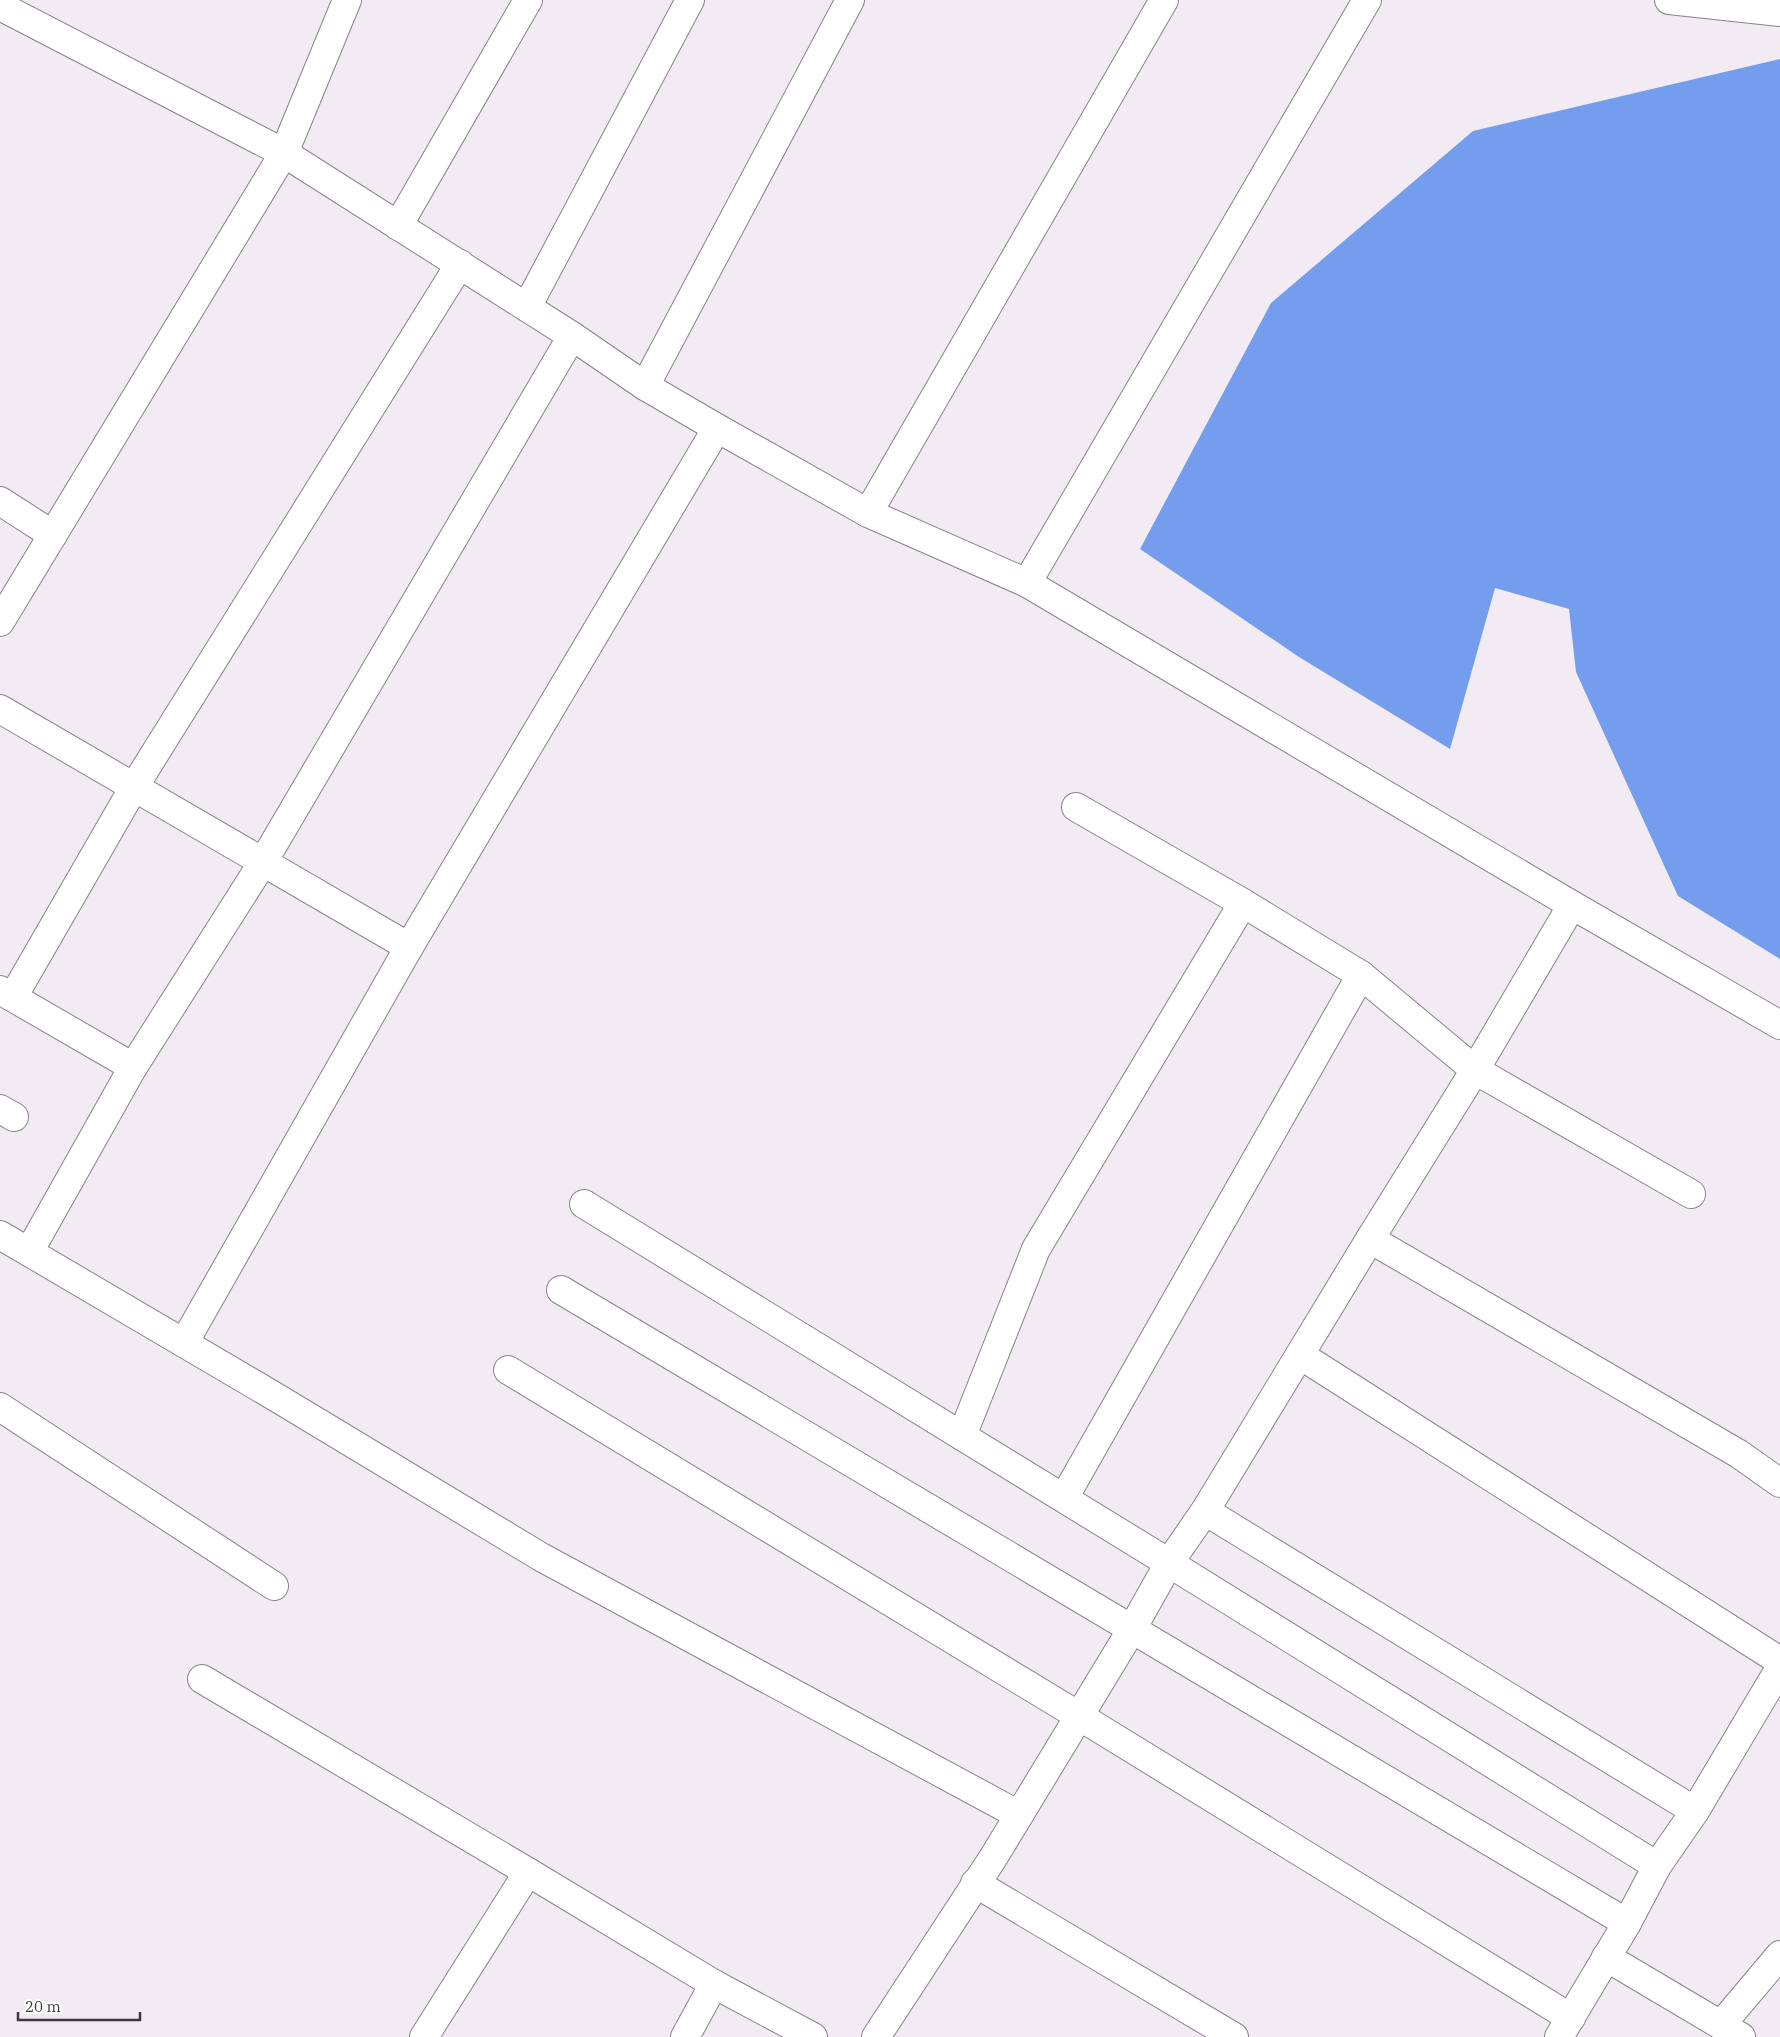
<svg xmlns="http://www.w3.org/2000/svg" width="1780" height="2037" font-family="'IBM Plex Serif',serif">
<rect width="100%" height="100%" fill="#f2ebf3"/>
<!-- water -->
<polygon fill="#749ded" points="1780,59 1780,959 1678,896 1576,672 1569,609 1495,588 1450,749 1299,657 1140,549 1271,303 1473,131"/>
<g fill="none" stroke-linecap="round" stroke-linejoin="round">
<!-- minor casing -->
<g stroke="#89828a" stroke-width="30">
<g id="minor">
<polyline points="1669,0 1780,12"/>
<polyline points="0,6 284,153 572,336 645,386 717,428 868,513 1027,583 1572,905 1780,1025"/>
<polyline points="398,226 528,0"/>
<polyline points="527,307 690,0"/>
<polyline points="645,386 850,0"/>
<polyline points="0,501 53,535"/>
<polyline points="868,513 1164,0"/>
<polyline points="1027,583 1367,0"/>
<polyline points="0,622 284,153 347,0"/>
<polyline points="0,709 409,947"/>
<polyline points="1076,807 1243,903 1361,975 1475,1070 1691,1194"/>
<polyline points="0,990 133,1067"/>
<polyline points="13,997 134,787 460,264"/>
<polyline points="0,1109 14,1117"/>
<polyline points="584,1204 1169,1563 1657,1866"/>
<polyline points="0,1235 274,1396 541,1557 1019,1815"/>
<polyline points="1370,1239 1739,1454 1780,1483"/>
<polyline points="29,1252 133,1067 263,862 572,336"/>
<polyline points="561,1290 1627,1923"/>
<polyline points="184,1343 409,947 717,428"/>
<polyline points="1300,1355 1780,1661"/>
<polyline points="508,1370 1079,1716 1571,2018"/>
<polyline points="0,1407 274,1586"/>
<polyline points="962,1436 1036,1249 1243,903"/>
<polyline points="1064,1498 1361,975"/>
<polyline points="1205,1511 1695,1811"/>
<polyline points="202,1679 528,1872 714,1984 813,2037"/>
<polyline points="975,1883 1234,2037"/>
<polyline points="1606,1957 1741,2037"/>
<polyline points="1721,2025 1780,1955"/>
<polyline points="424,2037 528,1872"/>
<polyline points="685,2037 714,1984"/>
<polyline points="876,2037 993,1858 1132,1629 1169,1563 1205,1511 1370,1239 1475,1070 1572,905"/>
<polyline points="1559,2037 1627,1923 1657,1866 1695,1811 1780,1668"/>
</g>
</g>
<!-- minor -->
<use href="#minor" stroke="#fff" stroke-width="28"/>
</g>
<!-- scale -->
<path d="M18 2012v8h122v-8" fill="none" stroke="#3b383c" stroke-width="2.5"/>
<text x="25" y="2012" font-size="15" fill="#3b383c" stroke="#ffffff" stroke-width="4" paint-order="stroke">20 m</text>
</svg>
